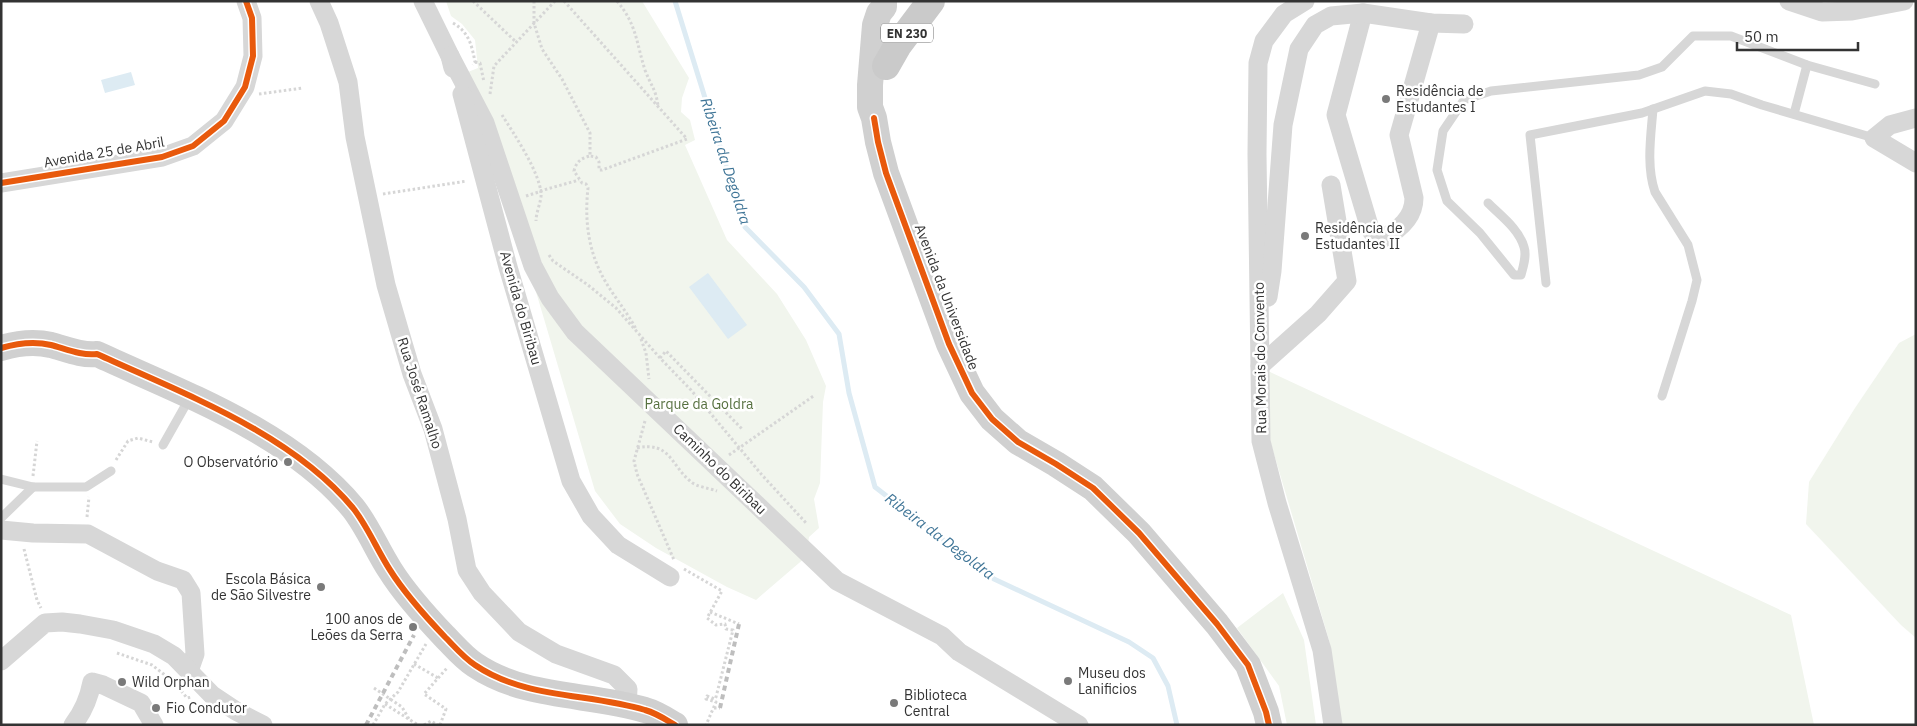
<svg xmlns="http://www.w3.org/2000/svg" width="1917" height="726" font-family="'IBM Plex Sans',sans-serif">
<rect width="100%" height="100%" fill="#fff"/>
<!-- green -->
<g fill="#f1f5ed">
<polygon points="446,1 642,1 689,78 682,98 681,112 690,120 695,140 685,145 727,240 777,294 806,340 826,386 823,402 820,483 814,499 819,528 809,537 806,557 756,600 727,587 656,548 620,524 595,491 531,275 542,263 468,72 478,68 475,40 462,24 451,16"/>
<polygon points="1916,334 1916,638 1901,625 1806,524 1809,482 1855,408 1899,343"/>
<polygon points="1268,371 1791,615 1814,725 1342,725 1329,640 1269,437"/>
<polygon points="1283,593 1304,640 1316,725 1287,725 1279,686 1237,628"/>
</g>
<!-- water -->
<g fill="#ddebf3">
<polygon points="131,72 135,85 105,93 101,80"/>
<polygon points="708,273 747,325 728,339 689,287"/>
</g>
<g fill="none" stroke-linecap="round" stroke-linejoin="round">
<!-- stream -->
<polyline stroke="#ddebf3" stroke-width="5" points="675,1 745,227 804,287 839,334 849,393 875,487 994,579 1129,642 1153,658 1168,686 1177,725"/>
<!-- path -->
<g stroke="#d6d6d6" stroke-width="3" stroke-dasharray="2.5 2.5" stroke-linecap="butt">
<polyline points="473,1 516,42"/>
<path d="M534,1V23L542,49L562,79L590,133V156C581,158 576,162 574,171L582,183L586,184L588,188C585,215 587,243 599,269C608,290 625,308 636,329"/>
<polyline points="564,1 687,139 602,170 599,170 599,162 596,157 590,156"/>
<path d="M617,1C637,25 636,42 645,70C650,84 656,89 658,106"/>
<path d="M453,23C469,32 472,46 475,62L473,65"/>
<polyline points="475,62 480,63 484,82"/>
<polyline points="259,94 303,88"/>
<polyline points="490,94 494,66 555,1"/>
<path d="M502,115C514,134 539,171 541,193C542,200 536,212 536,221"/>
<polyline points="540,191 579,180"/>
<polyline points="383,194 467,181"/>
<polyline points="526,196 542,191"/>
<polyline points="549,255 553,261 588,285 616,308 660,358 691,390 762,475 807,524"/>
<polyline points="641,339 646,353 649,379"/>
<polyline points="660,358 666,351 743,430"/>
<polyline points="645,421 634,461 637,474 674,560"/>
<path d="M637,448C670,441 671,465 690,481C696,487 709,488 717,491"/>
<polyline points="729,455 815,395"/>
<polyline points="116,460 128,441 138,438 153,442"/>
<polyline points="33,476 37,441"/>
<polyline points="87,517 89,497"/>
<polyline points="24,549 37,600 41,608"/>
<polyline points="684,569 722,591 707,618 716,625 725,624 726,629 733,630 716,697 715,699 707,696 706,699 716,702 706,725"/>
<polyline points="710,612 739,624"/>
<polyline points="117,653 152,665 170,679"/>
<polyline points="414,664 438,678"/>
<polyline points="178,687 187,698 192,697"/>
<polyline points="374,688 402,707 409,719"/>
<polyline points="385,704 418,725"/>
<polyline points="714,708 720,708"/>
<polyline points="373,725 385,704 398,692 426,644"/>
<polyline points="424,725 431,721 438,725"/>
<polyline points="440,725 446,709 424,694 447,668"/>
</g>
<!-- lane -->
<g stroke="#d7d7d7" stroke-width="9">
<path d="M1653,109C1651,135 1646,166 1655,192L1688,245L1697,280L1692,301L1662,396"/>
<polyline points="1794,114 1807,65"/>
<path d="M1488,203C1501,216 1519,229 1524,247C1527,256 1523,267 1521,275H1514L1480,233L1447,201L1437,170L1443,131L1464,100L1491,91L1639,75L1662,67L1693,36H1731L1807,65L1875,84"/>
<polyline points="1546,283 1530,135 1642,113 1705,91 1731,94 1762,105 1874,138"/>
<polyline points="163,445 189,399"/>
<polyline points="1,479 33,487 86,487 111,471"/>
<polyline points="1,518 33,487"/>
</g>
<!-- street -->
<g stroke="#d7d7d7" stroke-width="19">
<polyline points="319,1 329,23 348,82 355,137 386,285 412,374 433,429 457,519 467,570 482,593 519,632 556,654 614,675 628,689 627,706"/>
<polyline points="423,1 450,56 453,68"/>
<polyline points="1305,1 1284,14 1264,41 1258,63 1257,154 1261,441 1277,503 1322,650 1333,725"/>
<polyline points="1789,1 1822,12 1852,11 1904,1"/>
<path d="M1363,13L1336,115L1370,229L1375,236L1382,239C1399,230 1414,218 1414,198L1399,135L1431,23"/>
<polyline points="450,56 485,123 533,266 550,298 575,332 837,581 942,636 959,652 1079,725"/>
<polyline points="462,94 508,267 571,481 591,516 618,545 670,577"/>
<polyline points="1916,118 1890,125 1874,138 1916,163"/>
<polyline points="1,183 162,157 193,146 224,121 245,87 253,56 252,18 246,1"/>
<polyline points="1268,297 1272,271 1283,125 1299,49 1315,25 1331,16 1363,13 1431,23 1464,24"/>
<polyline points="1260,366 1318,314 1347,281 1331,185"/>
<polyline points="1,530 33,533 88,534 157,571 183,580 191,593 195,654 189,671"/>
<polyline points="1,661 45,623 62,622 80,624 113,630 154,644 174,656 212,695 236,711 263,725"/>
<path d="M73,725C83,712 89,698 92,682L103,685L141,703L154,725"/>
</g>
<!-- secondary -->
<g stroke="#d0d0d0" stroke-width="26">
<polyline points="884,1 884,7 879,13 875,25 870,85 870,107 874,118 878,142 886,173 949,344 972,393 992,419 1018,442 1056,464 1093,488 1139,533 1217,624 1248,665 1266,712 1269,725"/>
<path d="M1,348C18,343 34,341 51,345C66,349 82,356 97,354C184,394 291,433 353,508C368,527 377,550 390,570C405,594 425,616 445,637C454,646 464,658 475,665C525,699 589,693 645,710C656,713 665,719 675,725"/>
</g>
<!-- primary -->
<polyline stroke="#cacaca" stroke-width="28" points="886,66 898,45 931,1"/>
<!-- rail -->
<g stroke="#bebebe" stroke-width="4" stroke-dasharray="5 4" stroke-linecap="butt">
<polyline points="720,708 739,624"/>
<polyline points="366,725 414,635"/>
</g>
<!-- cycleway casing -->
<g stroke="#fff" stroke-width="9">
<g id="cycleway">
<polyline points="874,118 878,142 886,173 949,344 972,393 992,419 1018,442 1056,464 1093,488 1139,533 1217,624 1248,665 1266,712 1269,725"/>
<polyline points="1,183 162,157 193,146 224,121 245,87 253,56 252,18 246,1"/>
<path d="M1,348C18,343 34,341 51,345C66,349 82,356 97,354C184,394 291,433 353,508C368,527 377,550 390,570C405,594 425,616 445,637C454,646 464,658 475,665C525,699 589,693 645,710C656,713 665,719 675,725"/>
</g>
</g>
<!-- cycleway -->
<use href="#cycleway" stroke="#e8590c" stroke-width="6"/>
</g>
<!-- markers -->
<g fill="#7a7a7a" stroke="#fff" stroke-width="2">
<circle cx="1386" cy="99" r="5"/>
<circle cx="1305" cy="236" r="5"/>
<circle cx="288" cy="462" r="5"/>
<circle cx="321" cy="587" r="5"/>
<circle cx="413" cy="627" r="5"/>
<circle cx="1068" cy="681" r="5"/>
<circle cx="122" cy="682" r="5"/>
<circle cx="894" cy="703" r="5"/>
<circle cx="156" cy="708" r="5"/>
</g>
<g text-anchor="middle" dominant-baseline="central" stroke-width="5" stroke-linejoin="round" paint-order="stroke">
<!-- shield labels -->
<rect fill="#fff" stroke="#707070" stroke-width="1" x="881" y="23.5" width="52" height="19" rx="4"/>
<g font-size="12" font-weight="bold" fill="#333">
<text x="907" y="33">EN 230</text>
</g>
<!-- poi labels -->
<g font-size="14" fill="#333" stroke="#fff" text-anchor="start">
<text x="1396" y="91">Residência de<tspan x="1396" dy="16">Estudantes I</tspan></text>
<text x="1315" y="228">Residência de<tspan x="1315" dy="16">Estudantes II</tspan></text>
<text x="278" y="462" text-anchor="end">O Observatório</text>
<text x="311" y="579" text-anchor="end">Escola Básica<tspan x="311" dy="16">de São Silvestre</tspan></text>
<text x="403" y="619" text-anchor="end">100 anos de<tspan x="403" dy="16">Leões da Serra</tspan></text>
<text x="1078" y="673">Museu dos<tspan x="1078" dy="16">Lanificios</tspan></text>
<text x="132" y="682">Wild Orphan</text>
<text x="904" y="695">Biblioteca<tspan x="904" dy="16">Central</tspan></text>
<text x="166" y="708">Fio Condutor</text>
</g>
<!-- street labels -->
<g font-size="14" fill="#333" stroke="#fff">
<text transform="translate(104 152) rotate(-10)">Avenida 25 de Abril</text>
<text transform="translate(947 297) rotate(69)">Avenida da Universidade</text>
<text transform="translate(521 308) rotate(74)">Avenida do Biribau</text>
<text transform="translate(1260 358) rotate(-91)">Rua Morais do Convento</text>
<text transform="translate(420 393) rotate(72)">Rua José Ramalho</text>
<text transform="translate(720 469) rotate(44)">Caminho do Biribau</text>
</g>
<!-- park labels -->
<g font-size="14" fill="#56703f" stroke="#fff">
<text x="699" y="404">Parque da Goldra</text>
</g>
<!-- water labels -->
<g font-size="15" font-style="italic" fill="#3f7597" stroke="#fff">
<text transform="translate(726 161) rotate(72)">Ribeira da Degoldra</text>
<text transform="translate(940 536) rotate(37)">Ribeira da Degoldra</text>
</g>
</g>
<!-- border -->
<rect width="1917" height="726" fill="none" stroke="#333333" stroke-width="5"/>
<!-- scale -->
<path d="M1737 42v8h121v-8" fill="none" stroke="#333333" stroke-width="2.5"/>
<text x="1744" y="42" font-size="15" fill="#333333" stroke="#ffffff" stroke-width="4" paint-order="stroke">50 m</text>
</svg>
